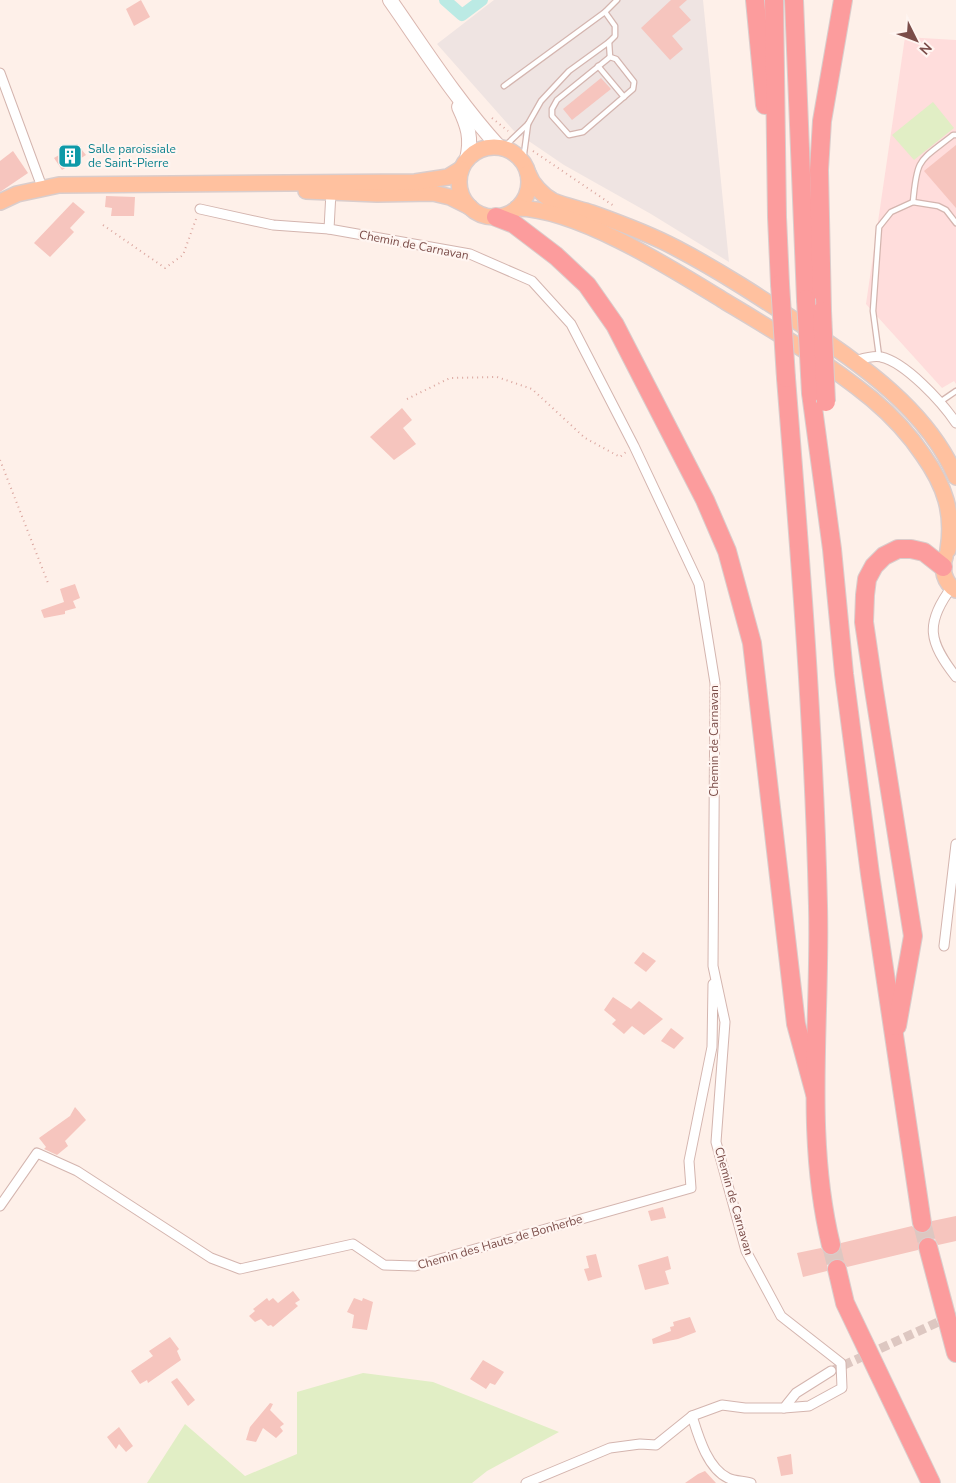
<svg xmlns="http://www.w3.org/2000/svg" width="956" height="1483" font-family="'Nunito Sans',sans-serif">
<rect width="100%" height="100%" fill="#fef0e9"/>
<!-- commercial -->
<polygon fill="#ffdddc" points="905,37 956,40 956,384 954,381 942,388 866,304"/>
<!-- industrial -->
<polygon fill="#efe4e2" points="494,0 703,0 729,262 651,214 564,165 514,131 437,44"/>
<!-- green -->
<g fill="#e1eec5">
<polygon points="933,102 954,128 914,160 892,135"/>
<polygon points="363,1373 433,1382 559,1432 487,1471 472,1483 147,1483 185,1424 245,1476 297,1454 297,1392"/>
</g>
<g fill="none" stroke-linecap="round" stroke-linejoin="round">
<!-- canal -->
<polyline stroke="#bbeae4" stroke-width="12" points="445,0 462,15 482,0"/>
</g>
<!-- building -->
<g fill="#f6c5be">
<polygon points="141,0 150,17 134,26 126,9"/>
<polygon points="671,0 687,0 679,7 691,20 672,36 683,49 670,60 641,28"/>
<polygon points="601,78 611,89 572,120 563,109"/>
<polygon points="77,144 86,155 62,170 54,158"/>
<polygon points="956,145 956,208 924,171"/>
<polygon points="13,151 28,173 0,192 0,161"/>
<polygon points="106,196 135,197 134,216 111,216 112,208 105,207"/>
<polygon points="73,202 85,212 70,228 74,232 50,257 34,243"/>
<polygon points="402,408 412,420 403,428 416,444 394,460 370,437"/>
<polygon points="75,584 80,598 73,601 76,608 65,611 65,614 44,618 41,610 64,602 60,589"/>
<polygon points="643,952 656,961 646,972 634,963"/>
<polygon points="613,997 631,1009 639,1001 663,1019 644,1035 632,1026 624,1034 612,1024 616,1020 604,1010"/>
<polygon points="671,1028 684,1038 674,1049 661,1041"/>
<polygon points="75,1107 86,1120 65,1141 68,1146 57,1155 44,1149 46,1147 39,1138 70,1116"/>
<polygon points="663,1207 666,1218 651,1221 648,1211"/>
<polygon points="956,1216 956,1241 938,1245 935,1239 926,1237 920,1240 918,1250 847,1267 841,1259 834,1259 827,1265 827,1271 803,1277 797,1253 821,1248 827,1255 834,1255 841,1249 841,1243 912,1226 918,1233 924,1233 932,1227 932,1221"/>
<polygon points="596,1254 602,1277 588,1281 584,1269 589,1268 586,1256"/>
<polygon points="668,1256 671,1269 665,1271 669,1284 645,1290 638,1265"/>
<polygon points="293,1291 300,1300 295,1303 298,1306 273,1327 271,1325 268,1326 261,1319 255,1322 249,1316 255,1311 253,1309 267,1298 269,1301 273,1298 278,1303"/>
<polygon points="354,1298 362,1301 363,1298 373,1302 367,1330 352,1328 354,1315 347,1312"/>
<polygon points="690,1317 696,1332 678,1339 653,1344 652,1339 671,1331 670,1327 674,1326 673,1322"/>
<polygon points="170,1337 179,1349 177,1351 181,1360 148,1383 147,1380 140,1384 131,1371 153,1356 149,1351"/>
<polygon points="483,1360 504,1372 495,1385 490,1383 486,1389 470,1379"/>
<polygon points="177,1378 195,1400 188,1406 171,1382"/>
<polygon points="270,1403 273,1404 270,1410 284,1424 280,1427 283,1431 276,1438 263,1428 256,1442 246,1440 250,1427"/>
<polygon points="119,1427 133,1446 126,1452 119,1444 116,1449 107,1437"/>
<polygon points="791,1454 793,1474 781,1476 777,1457"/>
<polygon points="705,1471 716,1483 685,1483 698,1474"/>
</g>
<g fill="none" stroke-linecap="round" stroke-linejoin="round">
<!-- minor-tunnel -->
<polyline stroke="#ddc7c1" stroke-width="9" stroke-dasharray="9 4.5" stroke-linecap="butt" points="831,1371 956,1314"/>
<!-- motorway-tunnel -->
<g stroke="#ddc7c1" stroke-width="18" stroke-dasharray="18 9" stroke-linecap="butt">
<polyline points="922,1223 928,1247"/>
<polyline points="831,1245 837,1269"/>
</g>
<!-- service casing -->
<g stroke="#d4b5af" stroke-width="7">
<g id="service">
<polyline points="605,12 615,26 615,36 609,42 610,57"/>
<polygon points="610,57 616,59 634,82 633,89 583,132 569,135 552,116 552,109 557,100"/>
<polyline points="598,66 624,97"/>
<polyline points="504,86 605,12 617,0"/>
<polyline points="503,148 528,124 541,101 569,71 609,42"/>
<polyline points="523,161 528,124"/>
<path d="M913,202C917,157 919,162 953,135H956"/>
<polyline points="879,356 873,311 879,227 891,212 913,202 938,206 946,210 956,223"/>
<polyline points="940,402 956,391"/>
</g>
</g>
<!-- minor casing -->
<g stroke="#d4b5af" stroke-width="11">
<g id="minor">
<polyline points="0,73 42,187"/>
<polyline points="331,192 329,229 470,254 532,281 571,324 634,446 699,584 715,683 713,966 725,1022 716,1142 746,1251 781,1316 841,1363 842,1388 809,1406 784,1408"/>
<polyline points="200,209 273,225 329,229"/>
<path d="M855,361C862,359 873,355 881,357C905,362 942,402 956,423"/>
<path d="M952,587C924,624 929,642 956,677"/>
<polyline points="944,946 956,844"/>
<polyline points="0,1206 37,1153 77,1171 211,1258 240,1269 353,1244 384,1265 415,1266 691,1188 689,1161 712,1047 713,984"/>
<path d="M692,1416C698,1435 707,1468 728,1478C734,1481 744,1481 751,1483"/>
<polyline points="526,1483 610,1448 640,1444 656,1445 692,1416 722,1405 745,1408 784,1408 796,1393 831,1371"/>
</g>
</g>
<!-- secondary casing -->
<g stroke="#dab6af" stroke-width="16">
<g id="secondary">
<path d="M390,0C425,50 458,102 499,147"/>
<path d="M459,107C468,126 472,138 467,159"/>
</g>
</g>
<!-- primary casing -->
<g stroke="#dacdcc" stroke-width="18">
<g id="primary">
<circle cx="494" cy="182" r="35"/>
<path d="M528,173C532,184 542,195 553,201C565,206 580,209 592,213C620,223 650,234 676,248C720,271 761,298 802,325C861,365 927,409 956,477"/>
<polyline points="306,191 377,194 433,193 450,197 470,207"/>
<polyline points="0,202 17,194 59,185 415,182 448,177 461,169"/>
<path d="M517,208C579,209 674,270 726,302C776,332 827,362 872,399C891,415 909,434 923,455C945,486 954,513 948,550"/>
<path d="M945,557C941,569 944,583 956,590"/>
</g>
</g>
<!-- motorway casing -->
<g stroke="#dacdcc" stroke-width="20">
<g id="motorway">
<polyline points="755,0 765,105"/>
<polyline points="774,0 777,217 780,284"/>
<polyline points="794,0 806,299"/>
<polyline points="496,217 514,224 556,256 587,285 615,325 705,500 727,551 752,643 796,1024 815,1094"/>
<polyline points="822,311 819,170 822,121 843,0"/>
<path d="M786,378C800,554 814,729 818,906C821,1018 804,1135 831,1245"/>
<polyline points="811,393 832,549 844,674 870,874 922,1223"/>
<polyline points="897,1026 913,936 874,690 864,622 865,595 867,579 874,566 884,556 898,549 911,549 924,552 943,567"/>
<polyline points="928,1247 956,1353"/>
<polyline points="837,1269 845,1303 931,1483"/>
</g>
</g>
<!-- path -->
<g stroke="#dba7a0" stroke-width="2" stroke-dasharray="1 4" stroke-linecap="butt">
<polyline points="492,118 508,131"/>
<polyline points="533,151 614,206"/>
<polyline points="103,225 165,268 183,255 196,219"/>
<polyline points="407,399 450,378 497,377 532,389 585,438 620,457 626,452"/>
<polyline points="0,460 48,583"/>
</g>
<!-- service -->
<use href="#service" stroke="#fff" stroke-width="4.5"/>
<!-- minor -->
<use href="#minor" stroke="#fff" stroke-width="9"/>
<!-- secondary -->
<use href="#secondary" stroke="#fff" stroke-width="14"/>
<!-- primary -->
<use href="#primary" stroke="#ffc19f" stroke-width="15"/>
<!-- motorway -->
<use href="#motorway" stroke="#fc9c9d" stroke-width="18"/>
<!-- motorway-bridge casing -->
<g stroke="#dacdcc" stroke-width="20" stroke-linecap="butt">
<g id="motorway-bridge">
<polyline points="780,284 786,378"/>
<polyline points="806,299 811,393"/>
<polyline points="822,311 826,402"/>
</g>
</g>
<!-- motorway-bridge -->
<use href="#motorway-bridge" stroke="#fc9c9d" stroke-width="18"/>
</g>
<!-- icons -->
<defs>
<g id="building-square" transform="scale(1.25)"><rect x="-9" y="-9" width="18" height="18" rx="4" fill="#0f9aa8" stroke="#fff5f1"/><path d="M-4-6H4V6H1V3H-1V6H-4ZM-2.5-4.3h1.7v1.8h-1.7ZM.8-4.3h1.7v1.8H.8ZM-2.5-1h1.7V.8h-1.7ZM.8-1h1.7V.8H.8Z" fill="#fff"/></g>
</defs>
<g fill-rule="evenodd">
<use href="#building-square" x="70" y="156"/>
</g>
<g text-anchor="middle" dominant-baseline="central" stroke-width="4.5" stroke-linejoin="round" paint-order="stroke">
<!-- culture labels -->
<g font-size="12" fill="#0d838f" stroke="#fff5f1" text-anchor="start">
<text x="88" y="149">Salle paroissiale<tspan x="88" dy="14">de Saint-Pierre</tspan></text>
</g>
<!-- street labels -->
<g font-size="12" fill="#7b4d49" stroke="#fff5f1">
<text transform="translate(414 245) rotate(11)">Chemin de Carnavan</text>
<text transform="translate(714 741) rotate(-90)">Chemin de Carnavan</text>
<text transform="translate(734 1201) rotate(74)">Chemin de Carnavan</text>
<text transform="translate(500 1242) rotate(-16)">Chemin des Hauts de Bonherbe</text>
</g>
</g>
<!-- north arrow -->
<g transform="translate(916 40) rotate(132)" stroke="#fff5f1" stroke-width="4" paint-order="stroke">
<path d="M0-4L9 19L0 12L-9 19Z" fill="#7b4d49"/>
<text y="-8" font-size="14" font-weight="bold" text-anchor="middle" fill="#7b4d49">N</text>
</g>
</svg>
